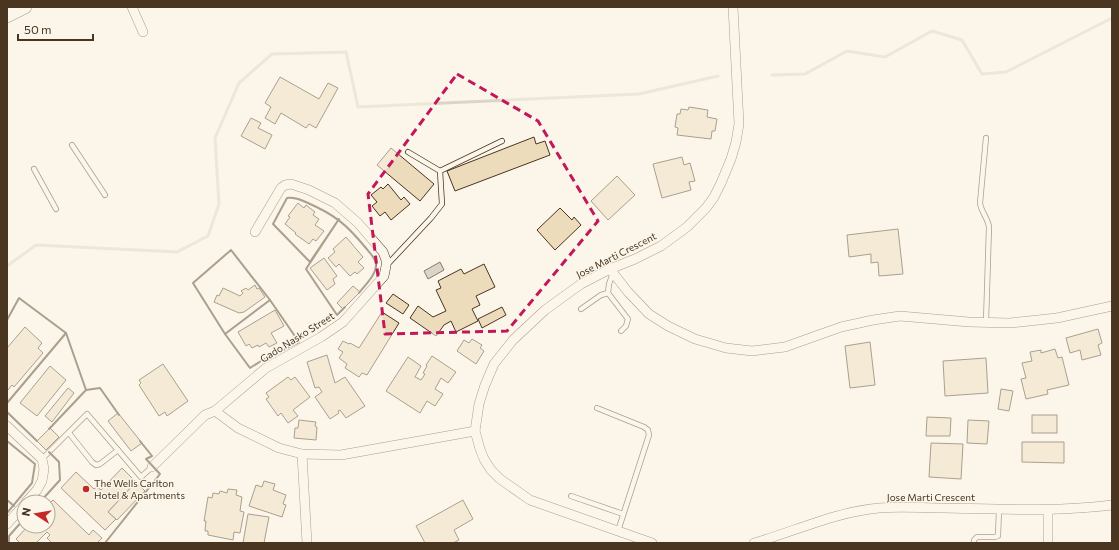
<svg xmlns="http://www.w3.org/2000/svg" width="1119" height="550" font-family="Commissioner,sans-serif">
<rect width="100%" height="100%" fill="#fbf6e9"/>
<!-- water -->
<polygon fill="#dcd4c6" stroke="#887966" points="440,262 444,270 428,279 424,271"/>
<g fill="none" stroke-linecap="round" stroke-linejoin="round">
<!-- stream -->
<g stroke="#dcd4c6" stroke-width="3">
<polyline points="772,75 805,74 847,51 885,57 932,31 962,40 982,74 1006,72 1112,18"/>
<polyline points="7,266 36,245 177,252 208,236 219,204 215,138 239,83 272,54 346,52 358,107 639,94 718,76"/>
</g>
</g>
<!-- building -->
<g fill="#ecdcbc" stroke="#4a3520">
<polygon points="280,77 319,99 328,83 338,88 316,128 309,124 306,128 281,113 275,124 265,118 271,107 265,103"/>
<polygon points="689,107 708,110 707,117 717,119 715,131 712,131 711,139 677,135 678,128 675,127 677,114 680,114 681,109 688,110"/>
<polygon points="251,118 261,123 258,128 272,135 265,149 241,136"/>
<polygon points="534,137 536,144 545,141 550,155 455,191 447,171"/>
<polygon points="391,148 434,184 420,201 377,165"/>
<polygon points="682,157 684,165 690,163 695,181 689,182 691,190 662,198 653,164"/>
<polygon points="617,176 635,195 608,220 591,201"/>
<polygon points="388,184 401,200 404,197 410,204 391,220 385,212 380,216 372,206 377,202 371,195 381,187 383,189"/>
<polygon points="298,203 304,208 306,205 315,212 313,215 319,219 315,225 324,231 316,241 313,239 309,244 295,234 296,233 285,224 290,217 288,216"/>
<polygon points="560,208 572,220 574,217 581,225 555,250 537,230"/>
<polygon points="898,229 903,274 879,276 878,262 871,263 871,254 849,257 847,235"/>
<polygon points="346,237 363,257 358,262 364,268 357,274 355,272 350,276 339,264 336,267 328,258 335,252 333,249"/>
<polygon points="324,258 337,276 333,279 335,284 327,290 310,268"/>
<polygon points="484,264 495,287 476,296 480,305 472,309 478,321 456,332 451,321 444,325 436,336 410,318 418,306 433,317 446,311 436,290 441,288 438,281 461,269 464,274"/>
<polygon points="255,285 257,289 259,288 265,297 244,312 239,313 214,302 217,295 219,296 223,288 240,296 243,293 241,291 246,288 248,290"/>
<polygon points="353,286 360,292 343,309 337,303"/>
<polygon points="393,294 409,305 403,314 386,303"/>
<polygon points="502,307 506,315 482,328 478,319"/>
<polygon points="275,310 284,326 271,333 277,343 269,347 266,343 259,347 258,345 252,348 249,344 246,346 238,332"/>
<polygon points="382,312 399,323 367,375 362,373 359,377 345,368 347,364 339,358 343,352 338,349 343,341 349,344 350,343 359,348"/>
<polygon points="25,327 42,343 38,348 43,353 14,387 12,385 7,391 7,348"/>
<polygon points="1098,329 1102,343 1098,345 1101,355 1082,360 1080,350 1070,353 1066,338"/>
<polygon points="472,339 482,345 480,348 484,351 476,364 457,351 464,340 469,343"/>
<polygon points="870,342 875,385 850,388 845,346"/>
<polygon points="1055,349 1058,358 1062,357 1069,385 1047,390 1048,394 1026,399 1021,379 1026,378 1022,363 1032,361 1030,352 1041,350 1041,353"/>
<polygon points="327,355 335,383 345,377 365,406 346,418 340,410 338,411 339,413 330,419 315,397 322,392 319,387 315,388 307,362"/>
<polygon points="432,356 456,372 448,383 441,378 435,389 443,394 435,406 427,401 420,413 386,391 408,357 421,366 415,377 421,380 425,374 423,373 427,366 426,365"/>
<polygon points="986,358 988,393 945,396 943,361"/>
<polygon points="163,364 188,401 167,416 165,412 159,416 139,385 141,383 139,380"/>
<polygon points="50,366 66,380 37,416 20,403"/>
<polygon points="288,377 291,380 295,377 310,397 293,410 298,416 288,423 281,413 278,416 266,399 269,397 266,393"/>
<polygon points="68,388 74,393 52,422 45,416"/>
<polygon points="1001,389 1013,391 1009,411 998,409"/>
<polygon points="118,413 142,443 131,451 108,421"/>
<rect x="1032" y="415" width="25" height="18"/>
<polygon points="927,417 951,418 950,436 926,436"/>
<polygon points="299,420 316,422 315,426 317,427 316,440 294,438 295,428 298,428"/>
<polygon points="968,420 989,421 987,444 967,443"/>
<polygon points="50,428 59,437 46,450 37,441"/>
<polygon points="1022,442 1064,442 1064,463 1022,462"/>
<polygon points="931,443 963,444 961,479 929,477"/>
<polygon points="122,468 136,482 108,512 116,519 105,530 61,488 76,472 94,489 97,487 101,490"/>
<polygon points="264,481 275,484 273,490 286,495 283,504 286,505 282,517 249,506 256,485 262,487"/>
<polygon points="136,482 145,491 117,520 108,512"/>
<polygon points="228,489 237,490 236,495 242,497 240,511 244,512 240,533 234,532 233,540 208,535 208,531 205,531 206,521 204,521 208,497 212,498 213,493 219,494 220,491 227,493"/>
<polygon points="53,500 89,535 93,530 102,538 97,543 50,543 51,542 47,538 50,535 47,532 36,543 20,543 16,539 28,526 48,526 48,505"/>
<polygon points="463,500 473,519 454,530 459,540 453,543 425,543 416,526"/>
<polygon points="248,514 269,517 264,543 243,543"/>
</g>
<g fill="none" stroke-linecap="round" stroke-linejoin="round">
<!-- service casing -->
<g stroke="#4a3520" stroke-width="6">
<g id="service">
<path d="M986,138L980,203C981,212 988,218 989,227L986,322"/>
<polyline points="72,145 105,195"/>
<polyline points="408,152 440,171"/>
<polyline points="34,169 56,209"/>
<polyline points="387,265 431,218 442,204 440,171 502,141"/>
<polyline points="613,273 609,284 608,293 628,319 626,326 621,331"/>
<polyline points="581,309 601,295 608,293"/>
<polyline points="597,408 644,427 648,430 649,435 618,531"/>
<polyline points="69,433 92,462 96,465 100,464 118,450"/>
<polyline points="42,459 87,414 141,477 152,467"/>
<polyline points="571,496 623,514"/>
<polyline points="974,543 974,540 977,537 995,537 998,536 999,509"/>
</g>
</g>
<!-- minor casing -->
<g stroke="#4a3520" stroke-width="10">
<g id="minor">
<polyline points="132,7 143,32"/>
<polyline points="610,269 628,292 649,314 668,326 695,339 726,348 752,351 785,347 841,327 873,320 900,316 969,322 1010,323 1057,318 1112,306"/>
<polyline points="215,411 238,428 279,448 302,454 341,455 475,431"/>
<polyline points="7,426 42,459 44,469 42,481 37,490 26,502"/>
<polyline points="302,454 307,543"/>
<polyline points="152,467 205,415 215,411 266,368 321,337 343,322 384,276 386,266 386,260 383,252 358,223 335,203 309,190 291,184 285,185 281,188 255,232"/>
<polyline points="1048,510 1048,543"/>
<polyline points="7,524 24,505"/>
<polyline points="652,543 530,500 500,479 491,470 484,459 480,449 475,431 479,404 485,385 494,364 513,340 545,310 581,284 610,269 635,259 661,246 687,227 706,208 714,197 721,183 731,159 736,142 739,124 733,7"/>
<path d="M754,543C796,531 835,512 879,508C900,506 922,508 943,508C999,509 1056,512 1112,505"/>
</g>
</g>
<!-- secondary casing -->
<g stroke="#4a3520" stroke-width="14">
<polyline id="secondary" points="7,16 25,7"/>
</g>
<!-- service -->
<use href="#service" stroke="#fbf6e9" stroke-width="4.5"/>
<!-- minor -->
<use href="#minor" stroke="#fbf6e9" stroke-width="9"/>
<!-- secondary -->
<use href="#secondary" stroke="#fbf6e9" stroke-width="13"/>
<!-- wall -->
<g stroke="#4a3520" stroke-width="2">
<polygon points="231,250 270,300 299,342 261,361 250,368 225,334 193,283"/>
<path d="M310,262L273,224L287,198C295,197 301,200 308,203C335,215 346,224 365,247C369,252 376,258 376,265C376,275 365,285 359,293"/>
<polyline points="310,262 339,219 306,269 337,315 345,307"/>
<polyline points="7,320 19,298 66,333"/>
<polyline points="225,334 270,300"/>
<polyline points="7,403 66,333 86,390"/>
<polyline points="7,412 37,441"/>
<polyline points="49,429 86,390 100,388 119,415"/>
<polyline points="7,441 35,464 32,483 7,513"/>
<polyline points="7,500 14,506"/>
<polyline points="40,502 60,480 59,462 49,452"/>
<polyline points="9,543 9,536 24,519"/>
<polyline points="105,543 160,474 146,459 152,456 140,441"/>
</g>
</g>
<!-- marked area -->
<path d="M0 0H1119V550H0ZM457,74L538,121L598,221L507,331L385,334L368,194Z" fill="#fbf6e9" fill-opacity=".55" fill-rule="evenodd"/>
<path fill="none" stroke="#c2185b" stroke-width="3" stroke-dasharray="8 5" stroke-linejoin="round" d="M457,74L538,121L598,221L507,331L385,334L368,194Z"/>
<!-- markers -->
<circle fill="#c62828" stroke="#fbf6e9" stroke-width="1.5" cx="86" cy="489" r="4"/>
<g text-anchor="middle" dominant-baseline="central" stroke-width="3" stroke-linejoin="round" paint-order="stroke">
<!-- street labels -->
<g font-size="10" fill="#4a3520" stroke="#fbf6e9">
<text transform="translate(616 255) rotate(-27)">Jose Marti Crescent</text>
<text transform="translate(297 337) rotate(-32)">Gado Nasko Street</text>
<text x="931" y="497">Jose Marti Crescent</text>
</g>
<!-- poi labels -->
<g font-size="10" fill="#4a3520" stroke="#fbf6e9" text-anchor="start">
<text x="94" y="483">The Wells Carlton<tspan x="94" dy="12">Hotel &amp; Apartments</tspan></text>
</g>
</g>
<!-- border -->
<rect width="1119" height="550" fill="none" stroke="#4a3520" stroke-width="16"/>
<!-- north arrow -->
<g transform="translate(36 514) rotate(282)"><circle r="19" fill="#fbf6e9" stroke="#b4a999"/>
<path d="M0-3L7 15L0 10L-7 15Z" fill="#c62828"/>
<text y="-6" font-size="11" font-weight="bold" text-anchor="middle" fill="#4a3520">N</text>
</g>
<!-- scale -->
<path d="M18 34v6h75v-6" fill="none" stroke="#4a3520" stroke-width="2"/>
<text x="24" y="34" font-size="12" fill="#4a3520" stroke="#fbf6e9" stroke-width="3" paint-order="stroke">50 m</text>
</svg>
